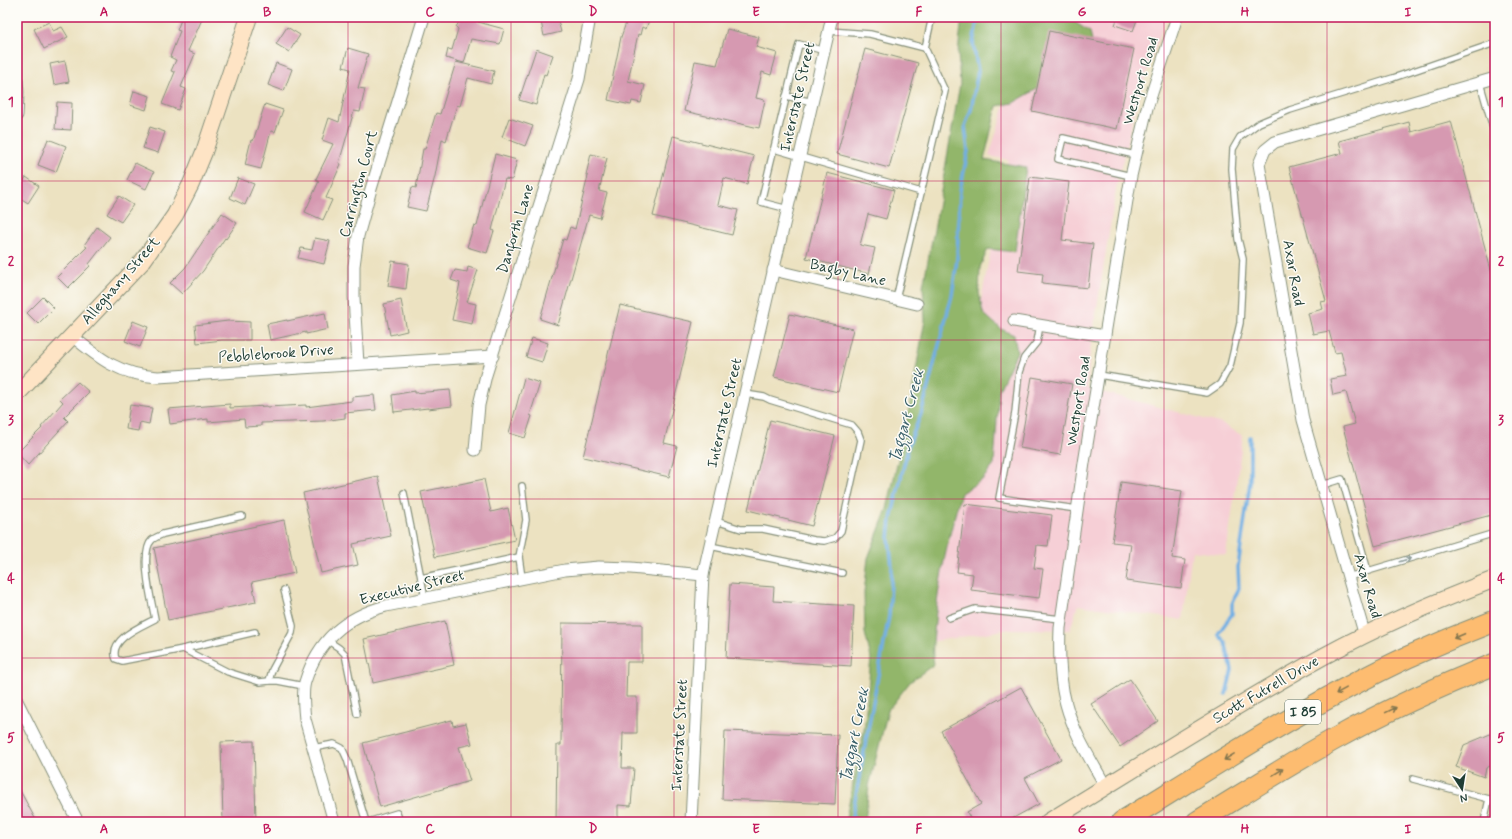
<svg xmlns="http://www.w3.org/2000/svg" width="1512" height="839" font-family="Mynerve,sans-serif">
<rect width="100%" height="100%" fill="#fdfcf7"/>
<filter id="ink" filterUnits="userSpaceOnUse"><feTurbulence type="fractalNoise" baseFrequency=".025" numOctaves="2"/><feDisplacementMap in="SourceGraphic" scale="8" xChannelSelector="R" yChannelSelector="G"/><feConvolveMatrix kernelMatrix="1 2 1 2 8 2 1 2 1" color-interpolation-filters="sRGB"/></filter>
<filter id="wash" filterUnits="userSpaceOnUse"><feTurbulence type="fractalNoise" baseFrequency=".012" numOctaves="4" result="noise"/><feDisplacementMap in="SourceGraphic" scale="16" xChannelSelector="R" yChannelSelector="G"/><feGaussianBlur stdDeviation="0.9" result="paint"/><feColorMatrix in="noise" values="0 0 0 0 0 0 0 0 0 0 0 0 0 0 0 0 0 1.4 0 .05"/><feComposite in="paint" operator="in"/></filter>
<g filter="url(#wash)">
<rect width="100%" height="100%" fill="#ece2c1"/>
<!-- built -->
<polygon fill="#f6cfd6" points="1032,17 1166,17 1138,99 1117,183 1090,351 1087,388 1223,424 1243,436 1226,555 1192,551 1183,620 1078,605 1070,630 1011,629 923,643 975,332 1008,160 989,156"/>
<!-- forest -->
<path fill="#92b66b" stroke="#587a50" d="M962,17H1067L1090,32L1092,40L1037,89L1013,103L997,106L984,160L1026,167L1015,252L988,249L980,267L979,293L983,313L1001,329L1014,335L1017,352L999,390L994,465L982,480L961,493C949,535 939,577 935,621C934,636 931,649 934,664L910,682L888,710L869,786L865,822H845L864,730L871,658L865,633L864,593L868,558L887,509L906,425L925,320L923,286L935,225L960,84L958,53Z"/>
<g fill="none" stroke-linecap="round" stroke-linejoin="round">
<!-- stream -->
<g stroke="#71afe4" stroke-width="3.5">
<polyline points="1226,694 1232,670 1225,642 1218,634 1232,614 1232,604 1239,588 1238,567 1250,483 1250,437"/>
<polyline points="851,822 889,616 892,567 889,538 891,519 909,444 921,414 952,295 957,259 960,190 968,151 965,126 971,110 978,71 973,43 978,17"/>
</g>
</g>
<g id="blocks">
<!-- building -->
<g fill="#d699b1">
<polygon points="182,17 203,17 188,51 195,54 181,87 186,89 178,110 162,104 175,72 171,71 176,60 170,57 180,31 177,30"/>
<polygon points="462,17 482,17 478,22 504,29 500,44 471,39 464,63 446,58 448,49 452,50 458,29 456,27"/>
<polygon points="540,17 557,17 561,32 544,36"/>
<polygon points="628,17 650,17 646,29 642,27 640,35 638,34 628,81 645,85 641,103 632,101 631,105 608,100 621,37"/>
<polygon points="1118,17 1138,17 1133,31 1115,25"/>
<polygon points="49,22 53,31 62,27 68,37 44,49 34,29"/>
<polygon points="287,27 300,35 289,52 276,44"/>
<polygon points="727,29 759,37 756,47 777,53 771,75 762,72 756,98 765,100 759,128 684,111 695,61 717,65"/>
<polygon points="1049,31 1134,49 1117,129 1032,111"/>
<polygon points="348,48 368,54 358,88 365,89 360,112 354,111 339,163 341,164 326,198 332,200 323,220 305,212 319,181 316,179 333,144 322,140 329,118 339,122 350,69 343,67"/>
<polygon points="536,49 553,55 546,75 544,74 536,105 519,100"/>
<polygon points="865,49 918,63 889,168 837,154"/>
<polygon points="65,61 69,82 54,85 50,64"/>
<polygon points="456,62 494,71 491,84 468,78 460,106 457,105 446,141 442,139 435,176 426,211 407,207 412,187 416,188 423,149 425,149 436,113 440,114"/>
<polygon points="276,63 292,69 284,91 268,85"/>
<polygon points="134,91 150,96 146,110 130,105"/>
<polygon points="57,102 72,103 71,130 55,129"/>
<polygon points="265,104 283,110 275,132 271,131 261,169 245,165 251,140 253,141"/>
<polygon points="509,118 533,126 525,146 502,137"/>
<polygon points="1451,121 1495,285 1495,514 1375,546 1343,427 1355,424 1346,392 1333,395 1330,379 1347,376 1341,352 1335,353 1329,331 1313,334 1308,313 1323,309 1321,302 1326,301 1289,167 1342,153 1339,141 1409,122 1411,132"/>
<polygon points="150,127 165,132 158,153 143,148"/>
<polygon points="673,136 754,156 747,184 724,178 718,205 738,210 732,235 653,216"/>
<polygon points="48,139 66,146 56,172 38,165"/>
<polygon points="495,154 517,160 512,180 505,179 492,230 494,231 487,253 467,247 474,225 477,226"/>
<polygon points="591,154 607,158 599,191 607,193 600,218 589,215 558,325 540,319 563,239 566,240 570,227 575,229 588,176 586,175"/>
<polygon points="135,163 154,172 146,189 127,180"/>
<polygon points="827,173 894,190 886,219 868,214 860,245 875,248 869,274 806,258"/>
<polygon points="26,177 39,186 28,203 17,196 17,192"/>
<polygon points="1030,177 1069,182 1062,240 1093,244 1088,288 1042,283 1043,274 1018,271"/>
<polygon points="238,178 254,184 245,205 230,198"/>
<polygon points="119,196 133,205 121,222 107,214"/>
<polygon points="222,213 237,223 226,239 225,238 203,271 182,294 170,283 185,268"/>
<polygon points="97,227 110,237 89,264 90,266 68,288 57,277 87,247 84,245"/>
<polygon points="315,238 330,241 324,264 298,258 301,248 312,250"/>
<polygon points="392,261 409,264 406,289 388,286"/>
<polygon points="468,267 478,270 467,302 476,304 472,324 452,320 460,283 451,280 455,270 467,272"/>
<polygon points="43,297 54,308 38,324 27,313"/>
<polygon points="401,300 407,331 390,335 384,304"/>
<polygon points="620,305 693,322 664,443 677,446 669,477 583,457"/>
<polygon points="325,313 328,329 306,334 306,332 270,340 267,324 287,320 287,321"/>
<polygon points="790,314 853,329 838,392 774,377"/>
<polygon points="133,321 148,327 140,347 125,341"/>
<polygon points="228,321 250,322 250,340 222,340 197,343 195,325"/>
<polygon points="532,338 548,343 542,362 526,357"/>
<polygon points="1032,377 1072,384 1060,455 1020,448"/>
<polygon points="524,378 540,383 530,415 532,416 525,438 509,433"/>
<polygon points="78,382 89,392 64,417 68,421 28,465 17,453 42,428 41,427 63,402 60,399"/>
<polygon points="450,390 452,406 428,409 428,408 394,412 392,395 415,391 415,393"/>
<polygon points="374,395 376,410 345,413 345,418 323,421 261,423 261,426 245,427 244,419 208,422 208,419 170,424 168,409 230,404 230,408 267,406 267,407 306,405 306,407 352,401 352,397"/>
<polygon points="130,405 152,408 149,424 140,422 138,431 126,429"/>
<polygon points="770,420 835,436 812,526 748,510"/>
<polygon points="378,476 391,536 353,544 358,565 321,573 303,493"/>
<polygon points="484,479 491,512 508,508 515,540 435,557 421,492"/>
<polygon points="1121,482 1182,491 1172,558 1185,560 1181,588 1126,581 1131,544 1112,542"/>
<polygon points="965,504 1052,515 1048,546 1037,545 1034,568 1043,569 1039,598 971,590 973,574 957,572"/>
<polygon points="284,520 295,573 252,582 256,602 168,620 154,548"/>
<polygon points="730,584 774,587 773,601 854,606 851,666 726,658"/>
<polygon points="445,621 454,665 373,683 364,639"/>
<polygon points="562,623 642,624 642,662 627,662 626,697 637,697 637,733 623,733 622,768 634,768 631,806 618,805 618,822 556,822 557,745 561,745"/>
<polygon points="1130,679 1158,721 1120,747 1091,704"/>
<polygon points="1021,687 1061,759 1025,778 1039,804 1006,822 972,822 967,812 981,804 941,731"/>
<polygon points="452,720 453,726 466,723 472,744 459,747 470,781 380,807 363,743"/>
<polygon points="725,731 838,735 835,804 722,799"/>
<polygon points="1495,732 1495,764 1486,768 1484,777 1456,767 1464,745"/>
<polygon points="254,741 256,822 223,822 221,742"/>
<polygon points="17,785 37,822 17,822"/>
</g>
</g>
</g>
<g filter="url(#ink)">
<use href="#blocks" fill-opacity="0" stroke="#86907a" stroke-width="1"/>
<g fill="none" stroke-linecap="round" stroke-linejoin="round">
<!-- lane casing -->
<g stroke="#86907a" stroke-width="8">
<g id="lane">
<polyline points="829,31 870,34 925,48"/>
<polyline points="1480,83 1495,135"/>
<polyline points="786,96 813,102"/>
<polyline points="774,149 921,192"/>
<polyline points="1131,176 1058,159 1063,138 1135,155"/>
<polyline points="788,209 761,202 799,44 825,51"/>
<polyline points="896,299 945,91 925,48 932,17"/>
<polyline points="1040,325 1037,342 1024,358 1019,372 1015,413 999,498 1077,509"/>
<polyline points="1099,375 1207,393 1220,384 1230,366 1240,323 1243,259 1238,239 1232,169 1233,149 1240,137 1259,123 1290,110 1393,78 1495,43"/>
<polyline points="1322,485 1342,479 1368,571"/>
<polyline points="404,493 425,598"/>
<path d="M242,516L163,534C159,536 154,538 152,540C139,552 152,603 155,619C142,626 108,639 116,659L122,661L183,649L228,672L260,682L269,681H278L304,686"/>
<polyline points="716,521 741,529 763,529 814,540 824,541 835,538 841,531 861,440 858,432 852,425 770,400 764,397 745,394"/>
<polyline points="710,546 842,573"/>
<polyline points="519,557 526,520 522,486"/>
<polyline points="1348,577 1495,533"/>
<polyline points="421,578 519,557 522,578"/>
<polyline points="949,618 975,609 1061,619"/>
<polyline points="327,640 339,648 345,654 357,714"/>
<polyline points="183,649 255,632"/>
<polyline points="269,681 272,670 292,633 293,626 284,590"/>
<polyline points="313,748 334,744 342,748 347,759 366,822"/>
<polyline points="1413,779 1489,799 1484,822"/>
<polyline points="1489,799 1495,802"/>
<polyline points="368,822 397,813 400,822"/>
</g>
</g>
<!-- street casing -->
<g stroke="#86907a" stroke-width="13">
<g id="street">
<polyline points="17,81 18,92 17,115"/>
<polyline points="773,270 917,304"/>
<polyline points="1014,321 1105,336"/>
<path d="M72,336C100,359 120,375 158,377L493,356"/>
<polyline points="358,364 354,297 354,266 358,236 371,189 424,17"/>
<polyline points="475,450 479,405 486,375 579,79 590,17"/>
<polyline points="1365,636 1303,420 1259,164 1265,150 1275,142 1495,78"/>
<polyline points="17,701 78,822"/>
<path d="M1106,787C1091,760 1074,734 1066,704C1059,679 1059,653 1060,628L1084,463L1131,176L1147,108L1177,17"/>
<path d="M334,822L305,719C304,709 302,692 305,682C318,640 345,617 386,606L565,570L599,567L631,568L703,575"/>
<polyline points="691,822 703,575 832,17"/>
</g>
</g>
<!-- secondary casing -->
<g stroke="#86907a" stroke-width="18">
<g id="secondary">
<polyline points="17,394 142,262 175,215 191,184 204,152 249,17"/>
<path d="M1048,822C1140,766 1230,708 1324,656C1379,626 1437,601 1495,579"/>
</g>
</g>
<!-- highway casing -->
<g stroke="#86907a" stroke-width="23">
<g id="highway">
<path d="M1122,822C1215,765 1308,704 1408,657C1437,644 1466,632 1495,621"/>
<path d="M1197,822C1243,794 1288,765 1335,739C1387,710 1440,686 1495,664"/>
</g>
</g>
<!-- lane -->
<use href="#lane" stroke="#fff" stroke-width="5.5"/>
<!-- street -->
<use href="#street" stroke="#fff" stroke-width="11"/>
<!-- secondary -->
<use href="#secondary" stroke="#fee4c5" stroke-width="16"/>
<!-- highway -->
<use href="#highway" stroke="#fdbc6f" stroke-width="21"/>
</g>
<!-- one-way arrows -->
<defs><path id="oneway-shaft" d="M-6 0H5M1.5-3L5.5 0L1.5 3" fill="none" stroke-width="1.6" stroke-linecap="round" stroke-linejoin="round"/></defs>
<use stroke="#8f9e9a" href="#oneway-shaft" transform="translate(1405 560) rotate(-17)"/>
<g stroke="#83764f">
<use href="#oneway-shaft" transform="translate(1459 636) rotate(157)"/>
<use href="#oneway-shaft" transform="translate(1341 691) rotate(151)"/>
<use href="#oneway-shaft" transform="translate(1391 710) rotate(-26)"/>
<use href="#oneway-shaft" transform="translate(1229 757) rotate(149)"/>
<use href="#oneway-shaft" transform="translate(1278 772) rotate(-32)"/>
</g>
</g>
<!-- grid -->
<path fill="none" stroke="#c2185b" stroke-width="1" stroke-opacity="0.55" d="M185,17V822M348,17V822M511,17V822M674,17V822M838,17V822M1001,17V822M1164,17V822M1327,17V822M17,181H1495M17,340H1495M17,499H1495M17,658H1495"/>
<g text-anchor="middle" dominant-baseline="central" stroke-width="3" stroke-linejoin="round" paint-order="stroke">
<!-- shield labels -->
<rect fill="#fdfcf7" stroke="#62766e" stroke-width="1" x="1285" y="700" width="36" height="24" rx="3"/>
<g font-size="14" font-weight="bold" fill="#1f3d34">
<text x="1303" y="712">I 85</text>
</g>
<!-- street labels -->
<g font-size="15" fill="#1f3d34" stroke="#fdfcf7">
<text transform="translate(1141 81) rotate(-73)">Westport Road</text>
<text transform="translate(798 97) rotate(-77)">Interstate Street</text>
<text transform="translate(359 184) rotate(-75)">Carrington Court</text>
<text transform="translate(516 229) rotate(-73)">Danforth Lane</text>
<text transform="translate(848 273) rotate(13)">Bagby Lane</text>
<text transform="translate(1293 273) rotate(80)">Axar Road</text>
<text transform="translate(121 281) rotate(-49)">Alleghany Street</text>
<text transform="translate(276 354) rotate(-4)">Pebblebrook Drive</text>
<text transform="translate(1079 401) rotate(-81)">Westport Road</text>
<text transform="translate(725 413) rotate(-77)">Interstate Street</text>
<text transform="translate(1367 586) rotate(74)">Axar Road</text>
<text transform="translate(412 588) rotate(-14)">Executive Street</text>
<text transform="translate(1266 690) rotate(-30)">Scott Futrell Drive</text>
<text transform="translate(680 735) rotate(-87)">Interstate Street</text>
</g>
<!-- water labels -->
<g font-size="16" font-style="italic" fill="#385f69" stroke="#fdfcf7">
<text transform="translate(907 416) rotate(-75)">Taggart Creek</text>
<text transform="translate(855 735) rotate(-79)">Taggart Creek</text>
</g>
</g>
<!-- margin -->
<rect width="1512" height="839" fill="none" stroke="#fdfcf7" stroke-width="44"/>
<!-- north arrow -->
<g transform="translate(1462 789) rotate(168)" stroke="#fdfcf7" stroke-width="3" paint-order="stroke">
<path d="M0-3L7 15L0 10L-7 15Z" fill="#1f3d34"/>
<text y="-6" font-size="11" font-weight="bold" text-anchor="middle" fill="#1f3d34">N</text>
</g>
<rect x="22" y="22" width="1468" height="795" fill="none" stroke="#c2185b" stroke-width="1.5"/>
<g font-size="13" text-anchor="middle" font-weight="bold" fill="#c2185b">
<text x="104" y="16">A</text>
<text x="267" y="16">B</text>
<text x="430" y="16">C</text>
<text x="593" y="16">D</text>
<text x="756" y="16">E</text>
<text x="919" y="16">F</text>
<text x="1082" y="16">G</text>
<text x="1245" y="16">H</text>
<text x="1408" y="16">I</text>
<text x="11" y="106">1</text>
<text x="1501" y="106">1</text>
<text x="11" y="265">2</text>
<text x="1501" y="265">2</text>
<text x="11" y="424">3</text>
<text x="1501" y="424">3</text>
<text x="11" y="583">4</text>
<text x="1501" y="583">4</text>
<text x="11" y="742">5</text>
<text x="1501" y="742">5</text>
<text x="104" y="833">A</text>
<text x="267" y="833">B</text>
<text x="430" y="833">C</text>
<text x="593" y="833">D</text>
<text x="756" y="833">E</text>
<text x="919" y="833">F</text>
<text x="1082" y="833">G</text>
<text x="1245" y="833">H</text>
<text x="1408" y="833">I</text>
</g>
</svg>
